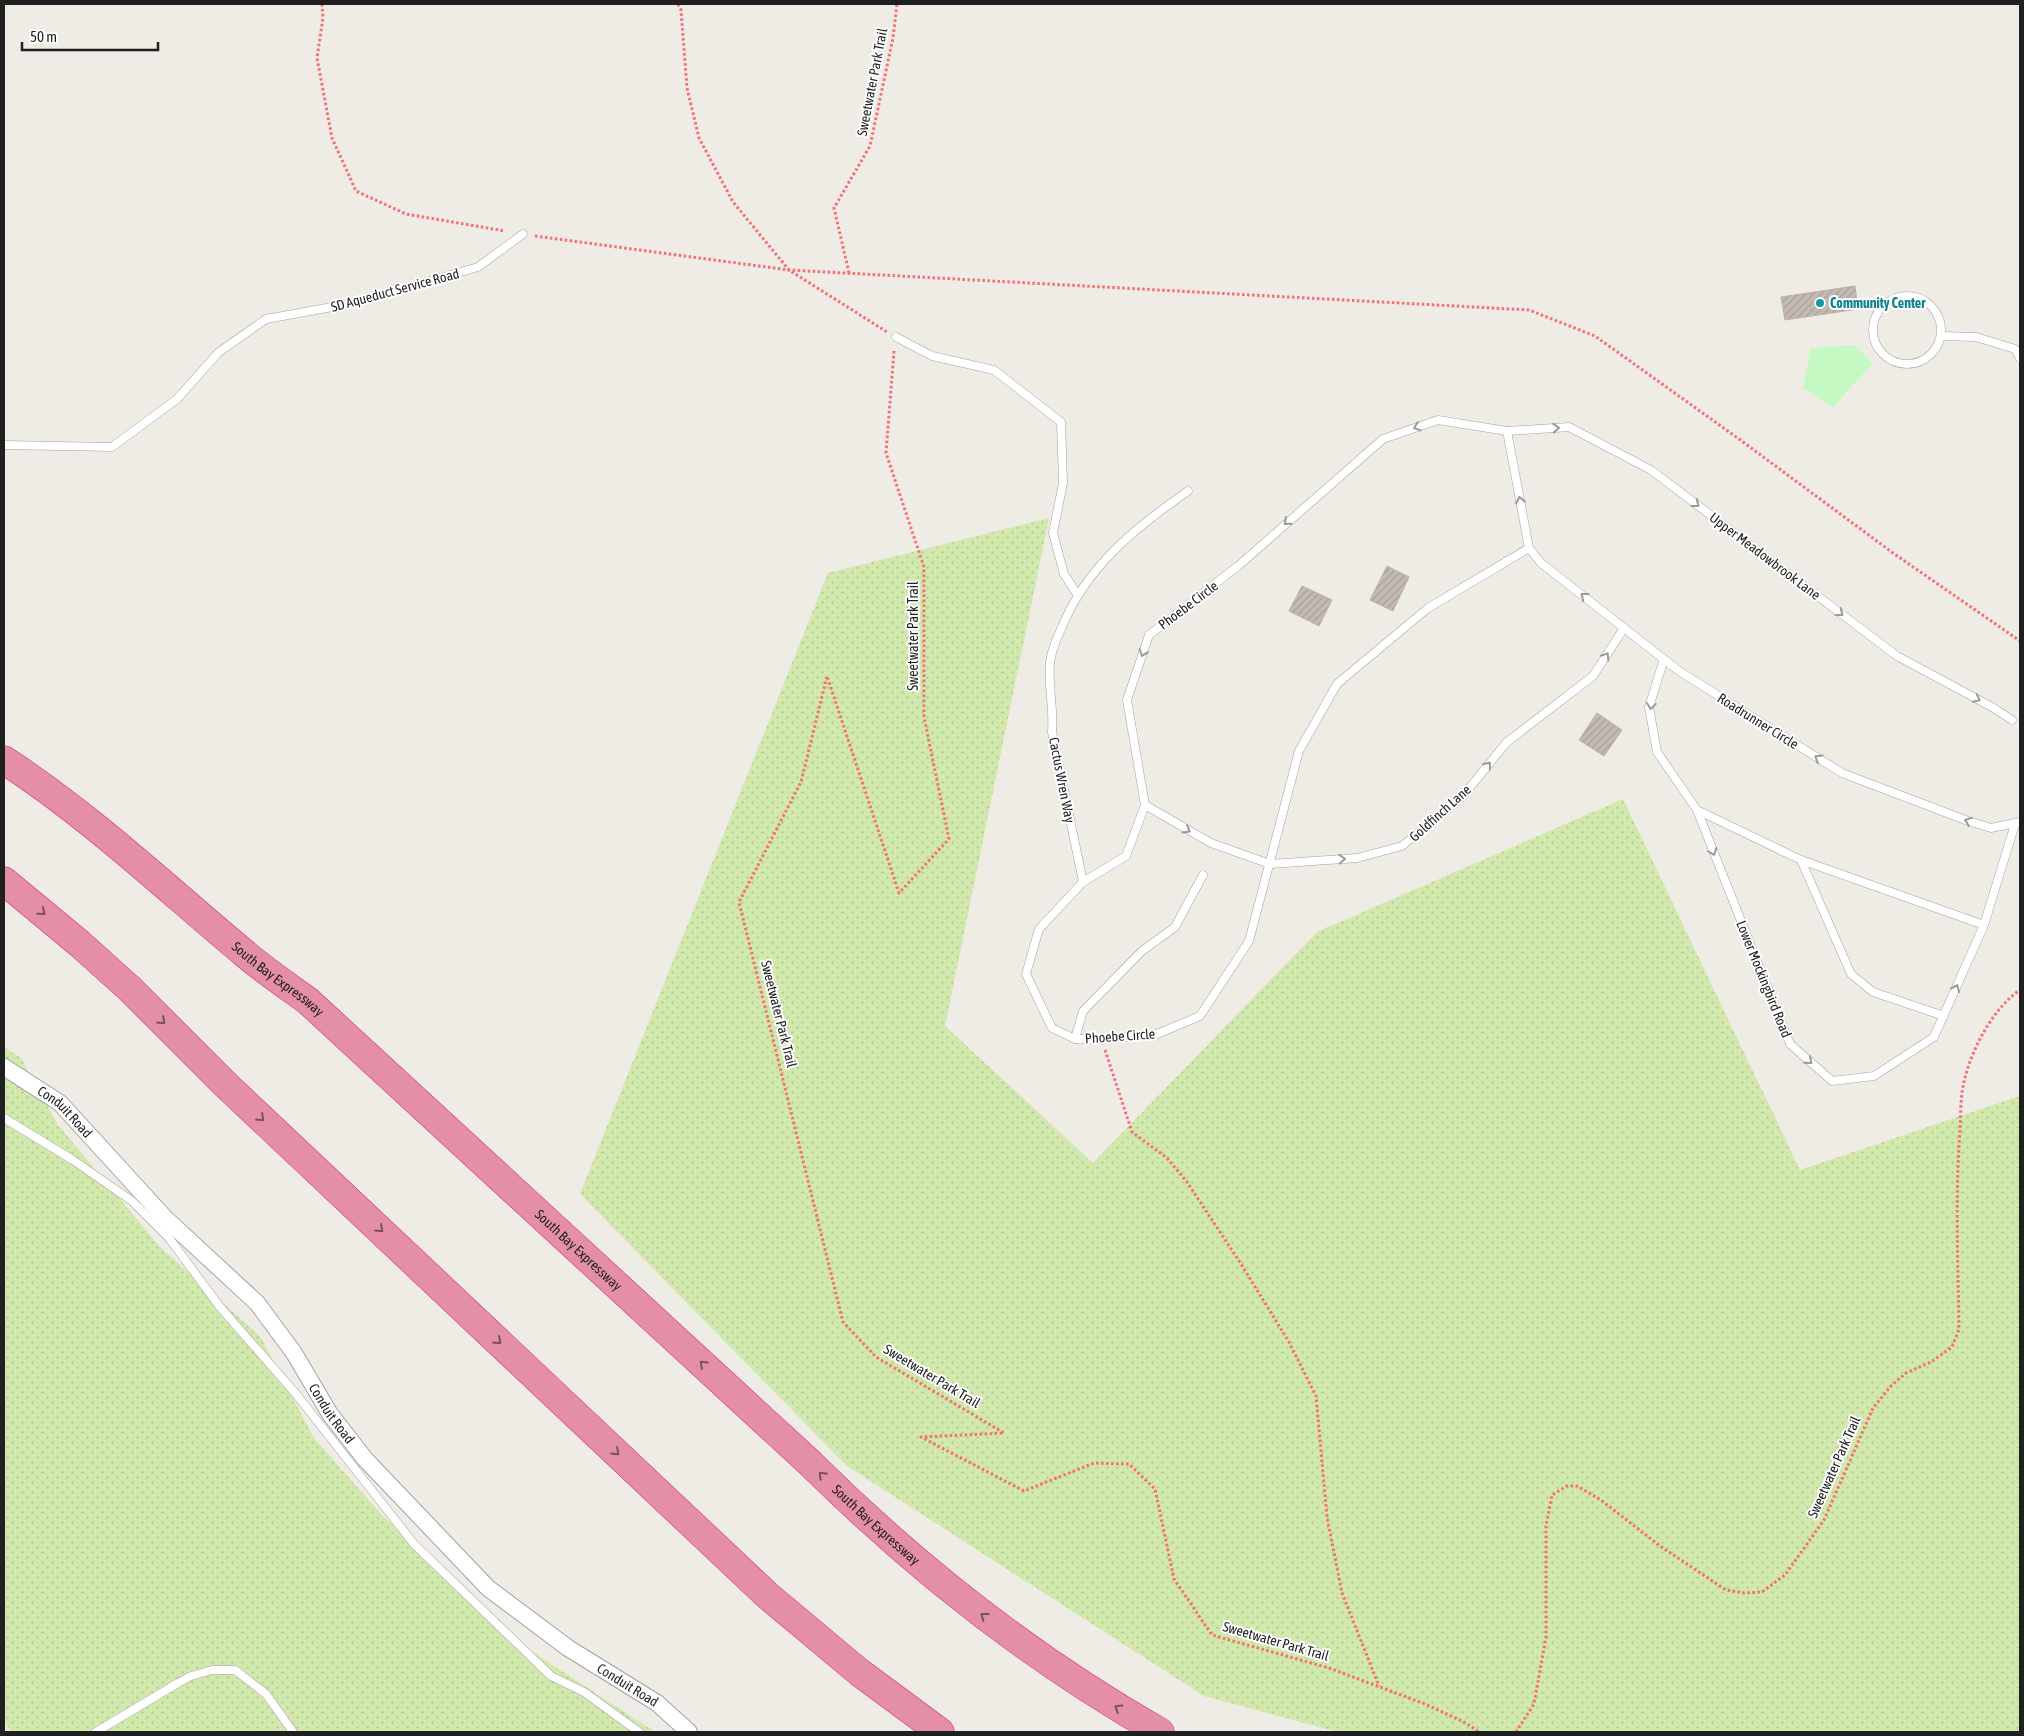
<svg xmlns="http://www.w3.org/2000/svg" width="2024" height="1736" font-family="'Asap Condensed',sans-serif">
<defs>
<pattern id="grass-dots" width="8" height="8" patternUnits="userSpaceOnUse" patternTransform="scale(1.25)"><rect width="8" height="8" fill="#d1e9ac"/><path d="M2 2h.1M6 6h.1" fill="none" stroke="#b3c794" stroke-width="1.8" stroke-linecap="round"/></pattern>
<pattern id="building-hatch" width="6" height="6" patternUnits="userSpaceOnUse" patternTransform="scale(1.25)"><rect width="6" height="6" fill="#c4bab4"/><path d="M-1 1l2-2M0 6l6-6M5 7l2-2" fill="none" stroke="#a89f9a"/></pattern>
</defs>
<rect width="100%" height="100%" fill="#efebe5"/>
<!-- grass -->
<g fill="url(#grass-dots)">
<polygon points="1049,518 945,1026 1093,1163 1317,932 1623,799 1800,1170 2020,1096 2020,1732 1338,1732 1204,1696 847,1466 580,1194 828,573"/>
<polygon points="4,1047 21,1058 58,1125 160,1247 260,1336 314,1438 382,1515 525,1647 655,1732 11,1732 4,1721"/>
</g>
<!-- park -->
<polygon fill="#c5f9c3" points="1854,345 1873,363 1833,407 1803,388 1811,348"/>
<!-- building -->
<g fill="url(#building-hatch)" stroke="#c1b0a7">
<polygon points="1855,286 1858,309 1785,320 1781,297"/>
<polygon points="1387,566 1409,577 1393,611 1370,600"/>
<polygon points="1302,586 1332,600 1319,626 1289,611"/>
<polygon points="1597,713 1622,730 1604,756 1579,740"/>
</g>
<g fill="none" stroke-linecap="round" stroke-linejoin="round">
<!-- service casing -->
<g stroke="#a3a3a3" stroke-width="9">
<g id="service">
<circle cx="1907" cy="330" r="34"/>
<polyline points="1941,336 1976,337 2015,349 2020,358"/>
<polyline points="896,337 932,356 994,370 1061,422 1063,483 1053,533 1064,574 1077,594"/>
<polyline points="1507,431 1569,427 1651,470 1897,656 1992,707 2012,720"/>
<polyline points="4,445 112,447 177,399 219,352 266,319 349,304 478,267 523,234"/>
<polyline points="1529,548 1428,608 1337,684 1299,751 1249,941 1200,1016 1157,1034 1102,1039 1075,1039 1052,1028 1026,974 1039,929 1083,882 1126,856 1145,805 1127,700 1149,635 1238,566 1383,439 1438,420 1507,431 1529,548 1541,563 1679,671 1842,773 1968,821 1991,828 2020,822"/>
<polyline points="1664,659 1649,707 1657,752 1697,810 1790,1044 1832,1081 1874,1076 1934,1037 1984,925 2015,824"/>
<polyline points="1145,805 1211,843 1270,864 1357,858 1402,846 1462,797 1507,742 1593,676 1624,628"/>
<polyline points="1697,810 1801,860 1984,925"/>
<polyline points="1801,860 1851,974 1873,992 1944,1016"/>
<path d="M1083,882L1052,732C1054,709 1048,686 1050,663C1051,650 1057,638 1062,627C1087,566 1135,528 1188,491"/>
<polyline points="1075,1039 1083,1011 1142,951 1175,927 1203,875"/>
<polyline points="4,1118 73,1160 132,1201 169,1238 220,1307 296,1394 414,1544 551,1676 584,1692 639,1732"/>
<polyline points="96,1732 178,1683 191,1676 212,1670 235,1670 266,1694 293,1732"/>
</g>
</g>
<!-- minor casing -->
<g stroke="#a3a3a3" stroke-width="18">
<g id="minor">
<path id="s1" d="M4,1067L60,1103L165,1218L257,1303L294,1353L330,1414L365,1459L488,1588L568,1648L657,1703L689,1732"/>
</g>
</g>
<!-- motorway casing -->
<g stroke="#d82778" stroke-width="29">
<g id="motorway">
<path id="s2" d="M4,760C90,816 165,887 244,953C264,970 286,985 308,1001L811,1464C917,1569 1030,1658 1160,1732"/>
<polyline points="4,881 80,944 130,989 226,1085 767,1595 859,1672 940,1732"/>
</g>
</g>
<!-- path -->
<g stroke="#f86e70" stroke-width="3" stroke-dasharray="2.5 2.5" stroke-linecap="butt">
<polyline points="322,4 323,18 317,58 332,138 356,191 406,214 505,231"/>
<polyline points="678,4 681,10 687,88 699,138 733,202 789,270 887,332"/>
<polyline points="535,236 789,270 1529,310 1595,336 1739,439 1893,553 2020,641"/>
<polyline points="849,273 834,208 870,146 893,38 897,4"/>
<polyline points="894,351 886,453 924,567 924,717 949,839 899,893 827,676 801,782 739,902 843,1322 876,1357 1004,1433 921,1437 1024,1491 1094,1463 1129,1464 1155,1489 1174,1579 1212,1635 1329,1668 1425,1704 1466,1723 1479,1732"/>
<polyline points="1105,1050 1132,1132 1167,1158 1187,1182 1241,1264 1289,1342 1316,1396 1327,1517 1342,1593 1379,1686"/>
<path d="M1516,1732L1534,1704L1546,1637V1526L1552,1495L1567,1486H1577L1601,1500L1660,1546L1726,1590L1744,1593L1762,1592L1785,1575L1824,1520L1873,1408L1891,1386L1906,1373L1931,1362L1952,1347L1959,1329C1958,1263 1955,1197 1960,1131C1961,1115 1960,1098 1964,1082C1971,1050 1993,1008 2020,990"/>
</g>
<!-- service -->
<use href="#service" stroke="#fff" stroke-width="8"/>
<!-- minor -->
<use href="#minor" stroke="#fff" stroke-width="16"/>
<!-- motorway -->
<use href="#motorway" stroke="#e58ea8" stroke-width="28"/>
</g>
<!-- one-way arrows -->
<defs><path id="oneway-chevron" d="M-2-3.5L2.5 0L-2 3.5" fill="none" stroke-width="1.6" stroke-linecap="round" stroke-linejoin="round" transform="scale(1.25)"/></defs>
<g stroke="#9a9a9a">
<use href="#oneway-chevron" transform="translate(1417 427) rotate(161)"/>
<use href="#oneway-chevron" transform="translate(1556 428) rotate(-4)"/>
<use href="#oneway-chevron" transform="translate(1520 500) rotate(-101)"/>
<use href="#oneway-chevron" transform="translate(1696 504) rotate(37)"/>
<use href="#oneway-chevron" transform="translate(1287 522) rotate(139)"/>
<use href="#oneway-chevron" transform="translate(1584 596) rotate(-142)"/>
<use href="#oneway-chevron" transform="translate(1840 613) rotate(37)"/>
<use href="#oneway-chevron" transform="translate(1143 653) rotate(109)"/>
<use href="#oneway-chevron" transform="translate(1606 656) rotate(-57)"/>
<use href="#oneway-chevron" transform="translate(1977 699) rotate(26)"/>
<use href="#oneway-chevron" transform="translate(1651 706) rotate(97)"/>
<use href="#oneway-chevron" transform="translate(1818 758) rotate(-148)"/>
<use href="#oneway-chevron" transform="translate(1488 765) rotate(-51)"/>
<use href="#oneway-chevron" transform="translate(1968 821) rotate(-160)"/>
<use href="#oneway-chevron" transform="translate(1187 830) rotate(30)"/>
<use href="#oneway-chevron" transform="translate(1713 852) rotate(69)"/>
<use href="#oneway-chevron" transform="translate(1342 859) rotate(-4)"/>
<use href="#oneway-chevron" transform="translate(1956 988) rotate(-66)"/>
<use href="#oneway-chevron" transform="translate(1809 1061) rotate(41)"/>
</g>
<g stroke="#78515d">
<use href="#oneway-chevron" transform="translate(42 912) rotate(40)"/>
<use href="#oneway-chevron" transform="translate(162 1021) rotate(44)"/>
<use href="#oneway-chevron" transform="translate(261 1118) rotate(43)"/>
<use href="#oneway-chevron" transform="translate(380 1229) rotate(43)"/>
<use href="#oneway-chevron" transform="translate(498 1341) rotate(43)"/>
<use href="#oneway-chevron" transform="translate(703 1364) rotate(-137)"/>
<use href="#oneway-chevron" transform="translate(616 1452) rotate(43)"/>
<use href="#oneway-chevron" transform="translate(822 1475) rotate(-135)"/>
<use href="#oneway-chevron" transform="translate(984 1616) rotate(-143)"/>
<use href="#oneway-chevron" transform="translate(1118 1708) rotate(-148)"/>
</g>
<!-- markers -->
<circle fill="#0f9aa8" stroke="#fff" stroke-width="2" cx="1820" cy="303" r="5"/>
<g text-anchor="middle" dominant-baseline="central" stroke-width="4" stroke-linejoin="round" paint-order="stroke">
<!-- street labels -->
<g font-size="14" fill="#1f1f1f" stroke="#fff">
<text transform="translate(872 82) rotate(-79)">Sweetwater Park Trail</text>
<text transform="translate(395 290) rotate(-15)">SD Aqueduct Service Road</text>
<text transform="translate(1765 556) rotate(37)">Upper Meadowbrook Lane</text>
<text transform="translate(1188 605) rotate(-37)">Phoebe Circle</text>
<text transform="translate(913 636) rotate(-90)">Sweetwater Park Trail</text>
<text transform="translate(1758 721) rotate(32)">Roadrunner Circle</text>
<text transform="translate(1062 780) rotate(79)">Cactus Wren Way</text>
<text transform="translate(1440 813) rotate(-42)">Goldfinch Lane</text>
<text transform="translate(1764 979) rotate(68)">Lower Mockingbird Road</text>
<text stroke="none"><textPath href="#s2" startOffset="351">South Bay Expressway</textPath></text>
<text transform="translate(779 1014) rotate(76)">Sweetwater Park Trail</text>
<text transform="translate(1120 1036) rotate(-4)">Phoebe Circle</text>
<text stroke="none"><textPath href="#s1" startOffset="76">Conduit Road</textPath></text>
<text stroke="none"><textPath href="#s2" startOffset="756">South Bay Expressway</textPath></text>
<text transform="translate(932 1376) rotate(31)">Sweetwater Park Trail</text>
<text stroke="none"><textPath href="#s1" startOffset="481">Conduit Road</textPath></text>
<text transform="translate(1834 1467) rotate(-66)">Sweetwater Park Trail</text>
<text stroke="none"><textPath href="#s2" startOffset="1161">South Bay Expressway</textPath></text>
<text transform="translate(1276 1641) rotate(16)">Sweetwater Park Trail</text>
<text stroke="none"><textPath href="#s1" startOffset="886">Conduit Road</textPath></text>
</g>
<!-- culture labels -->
<g font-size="14" font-weight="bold" fill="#0d838f" stroke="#fff" text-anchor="start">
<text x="1830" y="303">Community Center</text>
</g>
</g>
<!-- border -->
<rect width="2024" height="1736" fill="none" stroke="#1f1f1f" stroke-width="10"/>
<!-- scale -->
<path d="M22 42v8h136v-8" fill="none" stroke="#1f1f1f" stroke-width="2.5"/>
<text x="30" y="42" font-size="15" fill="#1f1f1f" stroke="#ffffff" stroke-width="4" paint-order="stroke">50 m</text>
</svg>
